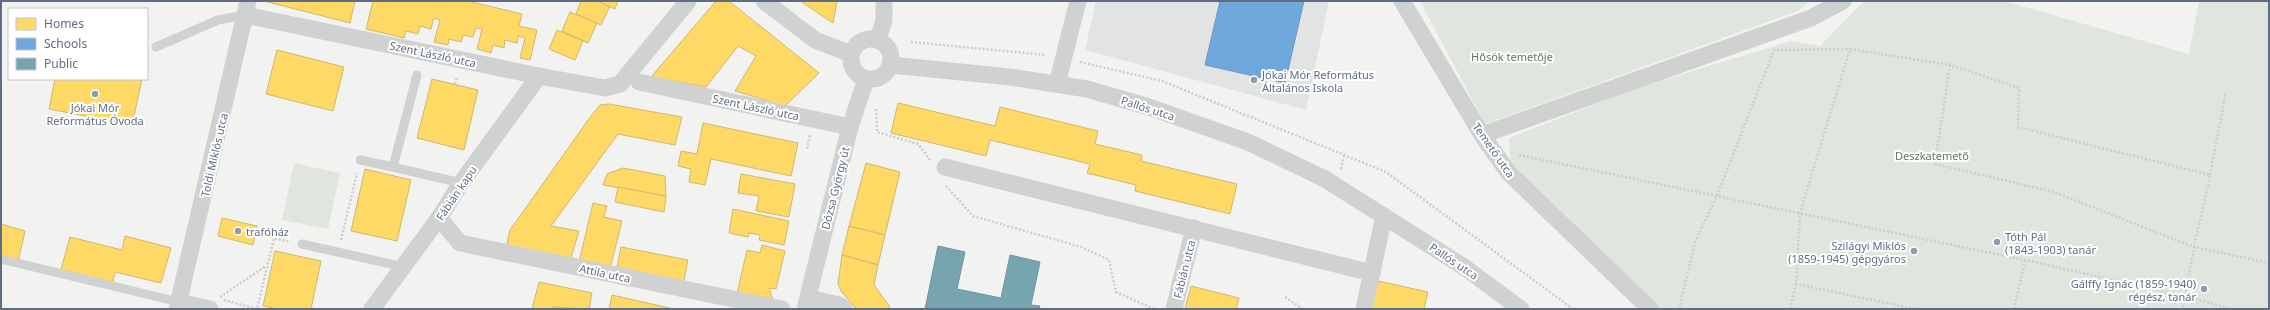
<svg xmlns="http://www.w3.org/2000/svg" width="2270" height="310" font-family="'Noto Sans',sans-serif">
<rect width="100%" height="100%" fill="#f2f3f0"/>
<!-- built -->
<polygon fill="#e2e3e3" points="1096,1 1329,1 1306,110 1085,50"/>
<!-- green -->
<g fill="#e0e6de">
<polygon points="1420,1 1810,1 1798,11 1485,124"/>
<polygon points="1864,1 2004,1 2189,54 2199,1 2269,1 2269,309 1657,309 1511,166 1509,138 1634,89 1791,41 1820,46"/>
<polygon points="294,163 340,173 328,229 282,220"/>
</g>
<!-- homes -->
<g fill="#ffd966" stroke="#cfb86f">
<polygon points="264,1 355,1 350,23"/>
<polygon points="373,1 468,1 522,14 519,26 537,30 530,60 520,58 525,38 518,36 517,43 505,40 504,48 493,45 491,53 477,49 482,29 476,28 473,37 463,35 461,42 449,39 448,45 434,42 440,20 434,18 431,29 420,26 418,34 406,31 404,38 366,29"/>
<polygon points="581,1 598,1 610,6 601,25 576,14"/>
<polygon points="598,1 618,1 615,9"/>
<polygon points="716,1 729,1 819,73 785,106 735,91 756,56 738,46 706,87 651,77"/>
<polygon points="804,1 837,1 833,23 803,3"/>
<polygon points="570,12 597,23 588,43 562,31"/>
<polygon points="557,30 583,41 575,60 549,49"/>
<polygon points="277,50 344,67 333,111 266,94"/>
<polygon points="55,79 142,79 132,125 49,109"/>
<polygon points="432,79 478,90 464,150 417,138"/>
<polygon points="898,103 995,126 1000,107 1098,131 1095,144 1142,155 1141,161 1237,184 1230,214 1135,191 1136,185 1087,173 1090,164 990,140 986,156 891,133"/>
<polygon points="609,104 682,117 675,145 618,134 551,226 579,231 570,261 513,250 507,243 510,230 591,116 600,105"/>
<polygon points="703,123 798,143 791,176 711,159 705,185 689,182 691,169 678,166 681,151 697,154"/>
<polygon points="866,163 900,172 885,235 849,226"/>
<polygon points="623,168 665,176 666,196 603,185 607,174"/>
<polygon points="365,169 411,180 397,241 351,231"/>
<polygon points="741,174 795,184 789,217 756,211 759,196 738,193"/>
<polygon points="618,187 666,196 664,212 615,202"/>
<polygon points="593,203 607,206 604,217 622,221 609,273 578,266"/>
<polygon points="733,209 789,221 784,245 759,240 760,235 749,233 748,237 729,233"/>
<polygon points="222,218 257,226 253,245 218,236"/>
<polygon points="1,224 25,231 18,262 1,257"/>
<polygon points="849,226 885,235 878,265 842,255"/>
<polygon points="125,236 171,248 161,283 115,272 112,286 60,273 70,237 122,250"/>
<polygon points="762,245 785,251 776,289 769,288 775,307 736,298 747,250 760,253"/>
<polygon points="621,247 688,260 683,285 616,272"/>
<polygon points="275,251 321,261 311,309 278,309 263,306"/>
<polygon points="842,255 878,265 874,285 890,307 888,309 856,309 841,291 838,284"/>
<polygon points="1378,281 1428,292 1424,309 1371,309"/>
<polygon points="539,282 592,293 589,309 552,307 552,309 532,309"/>
<polygon points="1191,286 1239,298 1236,309 1185,309"/>
<polygon points="612,295 674,309 609,309"/>
</g>
<!-- schools -->
<polygon fill="#6fa8dc" stroke="#6a96c2" points="1220,1 1304,1 1285,83 1205,65"/>
<!-- public -->
<polygon fill="#76a5af" stroke="#6f94a2" points="938,246 965,252 957,289 1001,298 1010,255 1040,262 1031,305 1040,306 1039,309 925,309"/>
<g fill="none" stroke-linecap="round" stroke-linejoin="round">
<!-- path -->
<g stroke="#cdcdcd" stroke-width="2.5" stroke-dasharray="2 2" stroke-linecap="butt">
<polyline points="911,42 1046,55"/>
<polyline points="1080,62 1162,81 1386,172 1573,309"/>
<polyline points="1950,65 1935,164 2054,192 2194,247 2269,263"/>
<polyline points="455,84 457,77"/>
<polyline points="876,109 877,132 918,144 930,160"/>
<polyline points="807,149 810,135"/>
<polyline points="1519,155 2025,260 2185,296 2231,309"/>
<polyline points="1341,169 1344,156"/>
<polyline points="2210,175 2226,92"/>
<polyline points="946,186 973,216 1081,247 1109,260 1116,292 1154,309"/>
<polyline points="341,240 357,173"/>
<polyline points="220,297 266,266"/>
<polyline points="1285,297 1303,309"/>
<polyline points="224,300 257,309 274,238 290,242"/>
<polyline points="1679,309 1695,242 1717,196 1774,50 1850,49"/>
<polyline points="1790,309 1796,284"/>
<polyline points="1915,309 1796,284 1800,213 1850,49 1950,65 2019,88 2018,127 2210,175 2194,247 2183,309"/>
<polyline points="2014,309 2025,260"/>
</g>
<!-- lane -->
<g stroke="#d0d1d1" stroke-width="9">
<polyline points="156,47 218,20 245,15"/>
<polyline points="417,75 393,167 461,183"/>
<polyline points="360,160 393,167"/>
<polyline points="302,244 404,267"/>
<polyline points="1,259 179,302"/>
</g>
<!-- street -->
<g stroke="#d0d1d1" stroke-width="17">
<polyline points="764,1 815,40 851,54"/>
<polyline points="1402,1 1482,135 1508,172 1650,309"/>
<polyline points="245,15 539,76 605,88 620,84 688,1"/>
<circle cx="871" cy="59" r="20"/>
<polyline points="878,40 884,20 884,1"/>
<polyline points="891,65 1010,77 1087,89 1146,106 1248,142 1325,179 1464,267 1521,309"/>
<polyline points="639,82 850,127"/>
<polyline points="1057,84 1078,1"/>
<polyline points="1482,135 1811,18 1843,1"/>
<polyline points="945,167 1372,273"/>
<polyline points="439,218 460,243 782,309"/>
<polyline points="809,298 839,305 844,309"/>
<polyline points="179,302 210,309"/>
<polyline points="177,309 248,1"/>
<polyline points="372,309 439,218 461,183 539,76"/>
<polyline points="805,309 850,127 866,79"/>
<polyline points="1174,309 1194,228"/>
<polyline points="1364,309 1384,216"/>
</g>
</g>
<!-- markers -->
<g fill="#939baa" stroke="#fff" stroke-width="1.5">
<circle cx="1254" cy="80" r="4"/>
<circle cx="95" cy="94" r="4"/>
<circle cx="238" cy="231" r="4"/>
<circle cx="1997" cy="242" r="4"/>
<circle cx="1914" cy="251" r="4"/>
<circle cx="2204" cy="289" r="4"/>
</g>
<g text-anchor="middle" dominant-baseline="central" stroke-width="4" stroke-linejoin="round" paint-order="stroke">
<!-- street labels -->
<g font-size="11" fill="#606c84" stroke="#fff">
<text transform="translate(433 54) rotate(12)">Szent László utca</text>
<text transform="translate(756 107) rotate(12)">Szent László utca</text>
<text transform="translate(1148 108) rotate(18)">Pallós utca</text>
<text transform="translate(1494 150) rotate(55)">Temető utca</text>
<text transform="translate(214 155) rotate(-77)">Toldi Miklós utca</text>
<text transform="translate(835 188) rotate(-76)">Dózsa György út</text>
<text transform="translate(456 193) rotate(-56)">Fábián kapu</text>
<text transform="translate(1454 261) rotate(34)">Pallós utca</text>
<text transform="translate(1184 269) rotate(-76)">Fábián utca</text>
<text transform="translate(605 273) rotate(12)">Attila utca</text>
</g>
<!-- park labels -->
<g font-size="11" fill="#607a60" stroke="#fff">
<text x="1512" y="56">Hősök temetője</text>
<text x="1932" y="155">Deszkatemető</text>
</g>
<!-- poi labels -->
<g font-size="11" fill="#606c84" stroke="#fff" text-anchor="start">
<text x="1262" y="74">Jókai Mór Református<tspan x="1262" dy="13">Általános Iskola</tspan></text>
<text x="95" y="107" text-anchor="middle">Jókai Mór<tspan x="95" dy="13">Református Óvoda</tspan></text>
<text x="246" y="231">trafóház</text>
<text x="2005" y="236">Tóth Pál<tspan x="2005" dy="13">(1843-1903) tanár</tspan></text>
<text x="1906" y="245" text-anchor="end">Szilágyi Miklós<tspan x="1906" dy="13">(1859-1945) gépgyáros</tspan></text>
<text x="2196" y="283" text-anchor="end">Gálffy Ignác (1859-1940)<tspan x="2196" dy="13">régész, tanár</tspan></text>
</g>
</g>
<!-- border -->
<rect width="2270" height="310" fill="none" stroke="#606c84" stroke-width="4"/>
<!-- legend -->
<rect x="8" y="8" width="140" height="72" fill="#ffffff" stroke="#bfc4ce"/>
<rect x="16" y="18" width="20" height="12" fill="#ffd966" stroke="#bfc4ce"/>
<text x="44" y="28" font-size="12" fill="#606c84">Homes</text>
<rect x="16" y="38" width="20" height="12" fill="#6fa8dc" stroke="#bfc4ce"/>
<text x="44" y="48" font-size="12" fill="#606c84">Schools</text>
<rect x="16" y="58" width="20" height="12" fill="#76a5af" stroke="#bfc4ce"/>
<text x="44" y="68" font-size="12" fill="#606c84">Public</text>
</svg>
